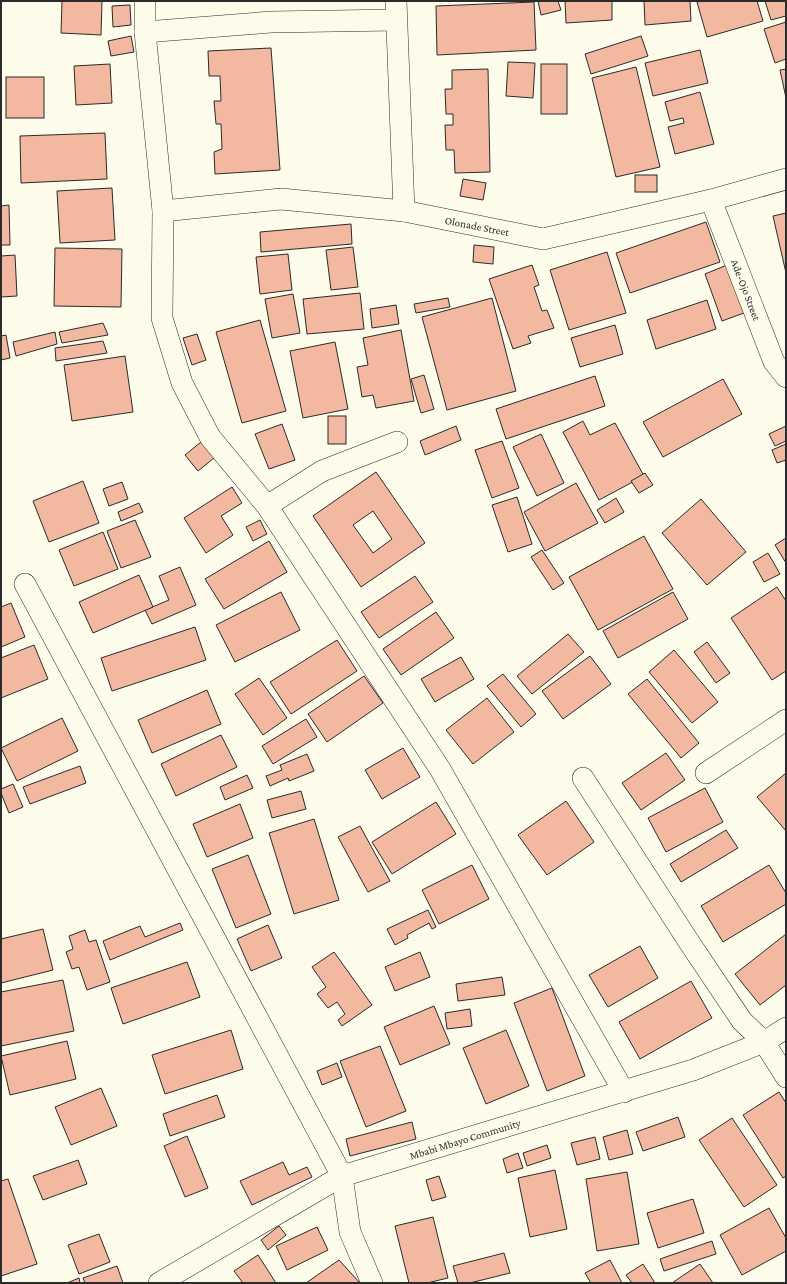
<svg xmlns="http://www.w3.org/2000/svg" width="787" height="1284" font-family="'Crimson Pro',serif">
<rect width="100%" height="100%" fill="#fdfbea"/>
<!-- building -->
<g fill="#f2b8a0" stroke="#2b2b2b" fill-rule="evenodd">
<polygon points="62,1 102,1 101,35 61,33"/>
<polygon points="538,1 558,1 561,10 541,15"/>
<polygon points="565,1 612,1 612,20 566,23"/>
<polygon points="644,1 690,1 691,21 645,25"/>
<polygon points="702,1 757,1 763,21 707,37 697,2"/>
<polygon points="765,1 786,1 786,16 771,20"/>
<polygon points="534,2 536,50 437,55 436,6"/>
<polygon points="130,5 131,25 113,27 112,6"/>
<polygon points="786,22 786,59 775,63 764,29"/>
<polygon points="131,36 134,52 111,56 108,41"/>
<polygon points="641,36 648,56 591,74 585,54"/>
<polygon points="271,48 280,170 215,174 214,152 222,149 221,124 216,124 214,101 221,101 220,76 209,76 208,51"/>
<polygon points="700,50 708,83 653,96 645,63"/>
<polygon points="508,62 535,63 533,98 506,96"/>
<polygon points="110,64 112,103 76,105 74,66"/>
<rect x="541" y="64" width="26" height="50"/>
<polygon points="636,67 660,167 616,177 592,78"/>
<polygon points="488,69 490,172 455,173 454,150 446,150 445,125 453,125 453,114 446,114 445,89 452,89 452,70"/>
<polygon points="786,69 786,98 780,70"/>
<rect x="6" y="77" width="38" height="41"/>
<polygon points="700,92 714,144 675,154 668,127 684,123 683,118 670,121 665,102"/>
<polygon points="105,133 107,179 21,183 20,136"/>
<rect x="635" y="175" width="22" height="17"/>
<polygon points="463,179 486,183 483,200 460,196"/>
<polygon points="112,188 115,240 60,243 57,191"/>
<polygon points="9,205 10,245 1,245 1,206"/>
<polygon points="786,213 786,273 773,216"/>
<polygon points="706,222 720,262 630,293 616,253"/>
<polygon points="351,224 352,244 261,252 260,232"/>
<polygon points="474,245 494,247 493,264 473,262"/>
<polygon points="353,247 358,287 331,290 326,250"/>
<polygon points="55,248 122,249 121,307 54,306"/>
<polygon points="607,252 626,313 569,330 550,270"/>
<polygon points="288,254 292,290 260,294 256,257"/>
<polygon points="15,255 17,296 1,297 1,256"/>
<polygon points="532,265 539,285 534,287 542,311 547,310 554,328 528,336 531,343 513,349 489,279"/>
<polygon points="727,265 744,313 722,321 705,274"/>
<polygon points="360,293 364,329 307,334 303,299"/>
<polygon points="293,294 300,333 272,338 265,299"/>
<polygon points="448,298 450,307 416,313 414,304"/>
<polygon points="492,298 516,391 447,410 422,317"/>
<polygon points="707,300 716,329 656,349 647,320"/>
<polygon points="396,305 399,324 372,328 370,309"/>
<polygon points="260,320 286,411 242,423 216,332"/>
<polygon points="103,323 108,335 62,343 59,332"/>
<polygon points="615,325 623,354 580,367 571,338"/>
<polygon points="401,330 414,401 376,408 373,395 362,397 357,367 368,365 363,338"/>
<polygon points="55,332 57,344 16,356 13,342"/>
<polygon points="197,334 206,360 192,365 183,338"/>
<polygon points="6,335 10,358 1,360 1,336"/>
<polygon points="103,341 107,353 56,361 55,348"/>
<polygon points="335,342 348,409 303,418 290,351"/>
<polygon points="125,356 133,412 72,421 64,365"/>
<polygon points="424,375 434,409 421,413 411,379"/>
<polygon points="595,376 605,406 506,439 496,409"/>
<polygon points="723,379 742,414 663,457 643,422"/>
<rect x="328" y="416" width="18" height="28"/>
<polygon points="583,421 590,435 615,423 644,476 599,500 563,432"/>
<polygon points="282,424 295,460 269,469 255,434"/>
<polygon points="456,426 461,440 425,455 420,441"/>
<polygon points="786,426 786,441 775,446 769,434"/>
<polygon points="541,434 564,483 537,496 513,447"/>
<polygon points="502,441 519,488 492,498 475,450"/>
<polygon points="201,442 214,458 198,471 185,455"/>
<polygon points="786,444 786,460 777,463 772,450"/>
<path d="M376,472L425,543L361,587L313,516ZM373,511L392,539L373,553L353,525Z"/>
<polygon points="645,473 653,485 639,493 631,481"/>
<polygon points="83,481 99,523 49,542 33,501"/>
<polygon points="122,482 128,499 109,506 103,489"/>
<polygon points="576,483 598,523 545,551 524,512"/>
<polygon points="232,487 242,503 221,516 233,535 206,553 184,518"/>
<polygon points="517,497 532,544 508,552 492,505"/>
<polygon points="616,498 624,512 605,523 597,510"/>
<polygon points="701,499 746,552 707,585 662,533"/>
<polygon points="139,503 143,512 121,521 118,512"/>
<polygon points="135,520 151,557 121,568 107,531"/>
<polygon points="260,520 267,534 253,541 246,527"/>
<polygon points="103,532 118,569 74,586 59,550"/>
<polygon points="644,536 673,589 598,630 569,577"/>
<polygon points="786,538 786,563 775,545"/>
<polygon points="269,541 287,572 224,609 205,579"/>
<polygon points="542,550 564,583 553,590 531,557"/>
<polygon points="768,553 780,574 764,582 753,562"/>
<polygon points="180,567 196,605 152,624 145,610 169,600 159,576"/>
<polygon points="139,575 153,607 93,633 79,602"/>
<polygon points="415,576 433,602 379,638 361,612"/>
<polygon points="777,587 786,601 786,671 772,680 731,618"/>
<polygon points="281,592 300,630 235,662 216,625"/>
<polygon points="673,592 688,619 618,658 603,631"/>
<polygon points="11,603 25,637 1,647 1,607"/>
<polygon points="436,612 454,638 401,675 383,649"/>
<polygon points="195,627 206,660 112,691 101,658"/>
<polygon points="568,634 584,652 532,694 517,676"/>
<polygon points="337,640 357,671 291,714 270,682"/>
<polygon points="707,642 730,673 716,683 694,652"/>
<polygon points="34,645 48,679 1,698 1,658"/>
<polygon points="674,650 718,702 692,723 649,672"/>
<polygon points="590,656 611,684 563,719 542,691"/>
<polygon points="461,657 474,679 435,702 421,679"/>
<polygon points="503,674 536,714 521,727 487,686"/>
<polygon points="364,676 383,703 327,742 308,714"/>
<polygon points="259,678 287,718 263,735 235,694"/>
<polygon points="647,679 699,743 681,758 628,694"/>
<polygon points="207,690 221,724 152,753 138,720"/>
<polygon points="487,698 514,732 473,764 446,730"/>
<polygon points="62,718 78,751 17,781 1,748"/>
<polygon points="306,719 317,737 273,764 262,746"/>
<polygon points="221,735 237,767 176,796 161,764"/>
<polygon points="403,748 420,777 382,799 365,770"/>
<polygon points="666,753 685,780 641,810 622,783"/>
<polygon points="307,754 314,771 289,781 288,778 270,786 266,776 282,770 280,765"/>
<polygon points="80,766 86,783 30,804 23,787"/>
<polygon points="786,773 786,831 757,797"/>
<polygon points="247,775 253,788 225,800 220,787"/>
<polygon points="13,784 23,807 9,813 1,793 1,789"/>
<polygon points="705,788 723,822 666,852 648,818"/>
<polygon points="301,791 306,809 272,818 267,800"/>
<polygon points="566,801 594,842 547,875 518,835"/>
<polygon points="436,802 456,834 392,874 372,842"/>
<polygon points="240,804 253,838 207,857 193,824"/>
<polygon points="314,819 339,900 294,914 269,833"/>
<polygon points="360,826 390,881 368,892 338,837"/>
<polygon points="726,830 738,848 681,882 670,864"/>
<polygon points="248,855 271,914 236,928 212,869"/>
<polygon points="472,865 489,899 439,924 422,890"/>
<polygon points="769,865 786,893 786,904 723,942 701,906"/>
<polygon points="428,910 436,927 432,929 429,923 407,935 408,938 395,945 387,929"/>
<polygon points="180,923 183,930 110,960 103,941 140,926 145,937"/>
<polygon points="268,925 282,958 251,971 237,939"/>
<polygon points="43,929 53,970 1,983 1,939"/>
<polygon points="85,930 89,942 96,940 110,982 87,990 79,967 72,969 66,952 73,949 69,936"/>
<polygon points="786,934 786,985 760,1005 735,974"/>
<polygon points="640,946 658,978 608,1007 589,975"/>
<polygon points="334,952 372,1005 342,1026 338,1020 345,1014 337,1002 328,1008 317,994 326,987 312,967"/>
<polygon points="420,952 430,977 395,991 385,967"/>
<polygon points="187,962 200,997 123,1024 111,988"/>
<polygon points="502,977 505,995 458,1001 456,984"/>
<polygon points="63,980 74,1031 1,1046 1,992"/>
<polygon points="691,981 712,1018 640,1059 619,1022"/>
<polygon points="552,988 585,1076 547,1091 514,1003"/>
<polygon points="434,1006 450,1044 400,1065 384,1027"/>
<polygon points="470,1009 472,1026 447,1029 445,1013"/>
<polygon points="231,1030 243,1069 165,1094 152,1055"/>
<polygon points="506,1030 529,1086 486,1104 463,1048"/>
<polygon points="67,1041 76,1079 10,1095 1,1056"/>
<polygon points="380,1046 406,1111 366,1127 340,1061"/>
<polygon points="337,1063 342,1077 322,1085 317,1071"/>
<polygon points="101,1088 117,1126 71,1145 55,1107"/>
<polygon points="779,1092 786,1103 786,1176 783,1178 743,1115"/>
<polygon points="217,1095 225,1117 170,1136 163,1114"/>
<polygon points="678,1117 685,1137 643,1151 636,1132"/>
<polygon points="732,1118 777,1185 744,1207 699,1140"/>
<polygon points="412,1122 416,1139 350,1156 346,1139"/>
<polygon points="627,1130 633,1154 609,1160 603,1137"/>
<polygon points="187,1136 208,1188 185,1197 164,1146"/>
<polygon points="595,1137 600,1159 577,1165 571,1143"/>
<polygon points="547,1145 551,1158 527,1166 523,1153"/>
<polygon points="518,1153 523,1168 507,1173 503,1159"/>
<polygon points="78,1160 87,1184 43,1200 33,1176"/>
<polygon points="283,1162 289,1175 307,1167 312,1177 252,1205 240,1181"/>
<polygon points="555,1170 567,1229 530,1237 518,1178"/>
<polygon points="627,1172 639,1244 597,1251 586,1179"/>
<polygon points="439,1176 446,1197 432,1201 426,1180"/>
<polygon points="8,1179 37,1264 1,1276 1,1181"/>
<polygon points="693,1199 704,1233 658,1248 647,1213"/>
<polygon points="769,1208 786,1238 786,1251 742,1275 720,1235"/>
<polygon points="433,1217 448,1278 427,1283 409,1283 395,1226"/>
<polygon points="279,1226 286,1235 268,1250 261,1240"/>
<polygon points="317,1227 328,1250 287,1270 276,1246"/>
<polygon points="99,1234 110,1262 79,1274 68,1245"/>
<polygon points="712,1241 716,1254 664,1271 660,1259"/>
<polygon points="504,1253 510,1273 470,1283 458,1283 453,1266"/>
<polygon points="258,1255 276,1283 243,1283 234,1271"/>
<polygon points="339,1260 360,1283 306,1283"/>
<polygon points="610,1260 622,1283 591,1283 585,1273"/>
<polygon points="643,1264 655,1283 632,1283 626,1275"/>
<polygon points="700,1264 713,1283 672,1283"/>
<polygon points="117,1266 123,1283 85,1283 83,1278"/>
<polygon points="79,1278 80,1283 67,1283"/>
</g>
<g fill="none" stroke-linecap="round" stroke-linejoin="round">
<!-- minor casing -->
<g stroke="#2b2b2b" stroke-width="22">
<g id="minor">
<polyline points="145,1 145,32 163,211 162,318 182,383 210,437 267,506 440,769 624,1092"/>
<polyline points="396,1 404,211"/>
<polyline points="145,32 271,22 396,20"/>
<polyline points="711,200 774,362 786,377"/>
<polyline points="163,211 281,199 404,211 543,239 711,200 786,179"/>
<polyline points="267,506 322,471 397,442"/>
<polyline points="25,584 342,1176 350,1232 372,1283"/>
<polyline points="706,773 786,720"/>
<polyline points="583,778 689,942 742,1021 764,1042 786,1077"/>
<polyline points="159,1283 342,1176 693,1070 764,1042 786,1028"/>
</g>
</g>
<!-- minor -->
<use href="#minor" stroke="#fdfbea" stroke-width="21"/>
</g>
<g text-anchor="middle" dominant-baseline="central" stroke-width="3" stroke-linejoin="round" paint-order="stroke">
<!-- street labels -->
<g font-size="11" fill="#2b2b2b" stroke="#fdfbea">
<text transform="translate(477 226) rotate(11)">Olonade Street</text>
<text transform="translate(746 290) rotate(69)">Ade-Ojo Street</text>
<text transform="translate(465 1139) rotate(-17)">Mbabi Mbayo Community</text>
</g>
</g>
<!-- border -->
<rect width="787" height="1284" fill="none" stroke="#2b2b2b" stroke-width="4"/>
</svg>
